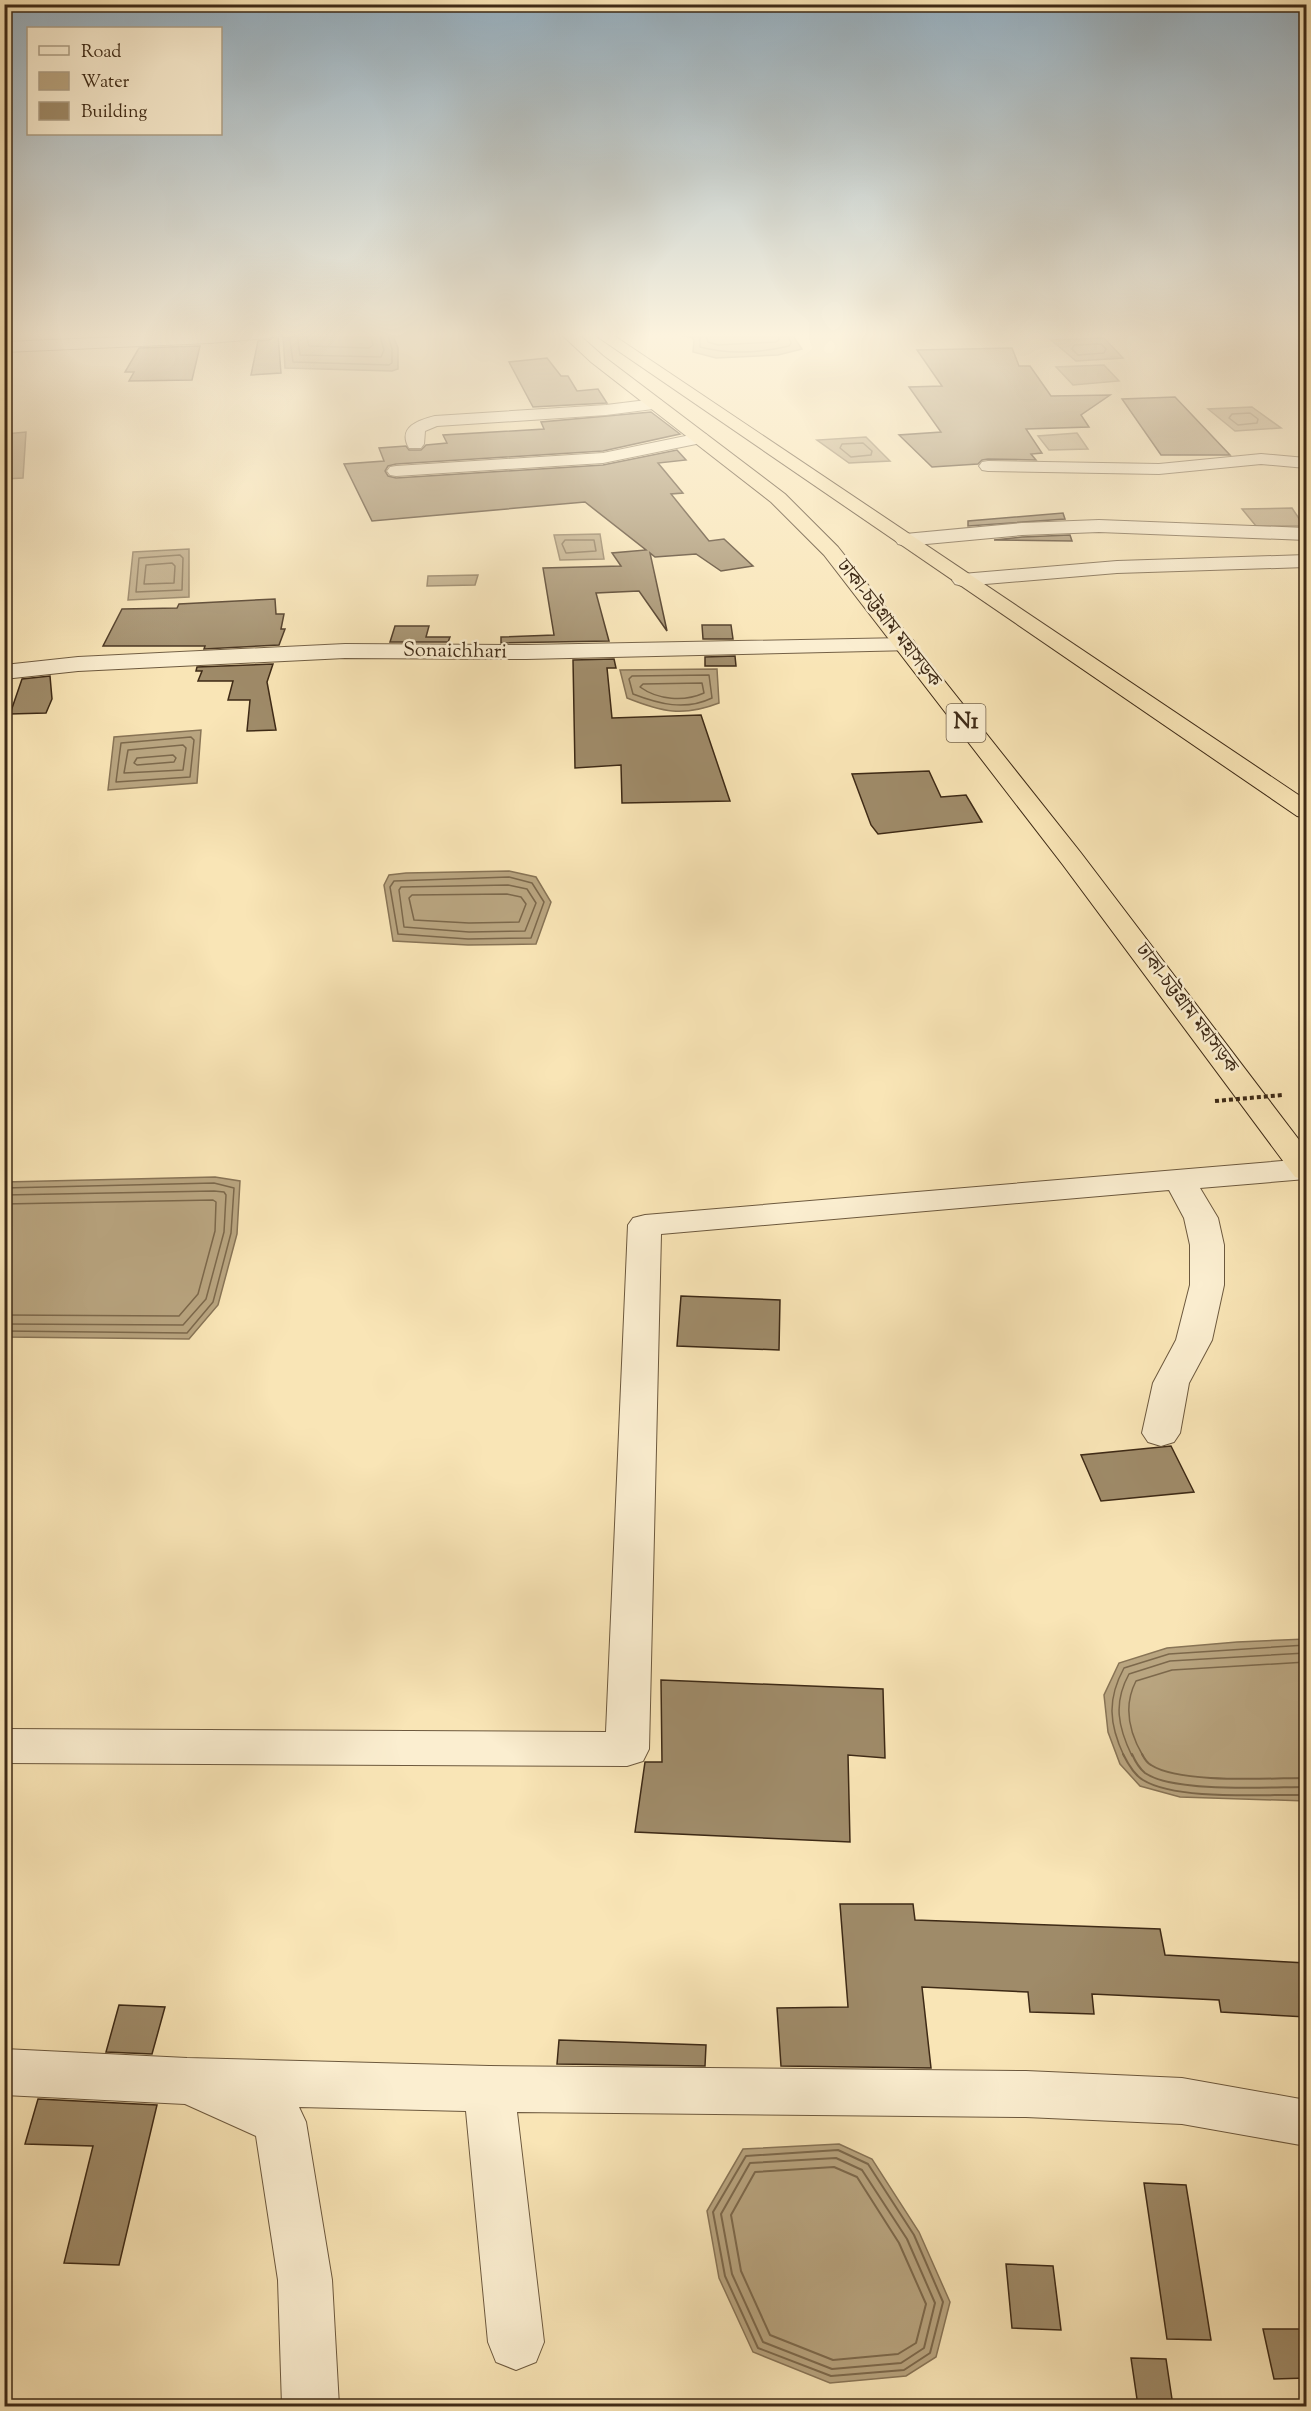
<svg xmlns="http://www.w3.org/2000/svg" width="1311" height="2411" font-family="'Sorts Mill Goudy','Noto Serif Bengali',serif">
<rect width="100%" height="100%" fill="#f9e5b6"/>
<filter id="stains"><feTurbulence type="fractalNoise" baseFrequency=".00333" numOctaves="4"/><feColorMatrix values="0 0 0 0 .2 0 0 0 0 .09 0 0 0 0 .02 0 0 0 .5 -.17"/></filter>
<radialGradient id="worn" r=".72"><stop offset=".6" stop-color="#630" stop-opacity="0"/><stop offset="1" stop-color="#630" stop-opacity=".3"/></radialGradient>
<!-- water -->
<g fill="#b9a580" stroke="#887456" stroke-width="1.5">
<polygon points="292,333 392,333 398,348 398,369 392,371 285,368 283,335"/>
<polygon points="682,333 791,333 802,349 778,355 716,358 693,352 694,340 691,337 683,336"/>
<polygon points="1104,338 1123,358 1076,361 1051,340"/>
<polygon points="1104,365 1119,381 1073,385 1056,367"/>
<polygon points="1252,407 1281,428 1235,431 1208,409"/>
<polygon points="26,432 23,478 5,479 5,434"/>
<polygon points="1077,433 1088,449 1049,450 1038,436"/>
<polygon points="866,437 890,461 849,463 817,440"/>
<polygon points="1292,508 1304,526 1256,526 1242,509"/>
<polygon points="600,534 604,559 560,560 554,535"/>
<polygon points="189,549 189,597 128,600 133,552"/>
<polygon points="478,575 475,585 427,586 428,576"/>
<path d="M717,669L719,703C683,717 662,712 627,698L620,670Z"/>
<polygon points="201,730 197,783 108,790 114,737"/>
<polygon points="509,871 536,877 551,902 536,944 468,945 393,941 384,885 389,875 406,873"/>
<polygon points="215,1177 240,1181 237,1234 218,1305 189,1339 5,1337 5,1182"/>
<polygon points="1306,1639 1306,1801 1180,1797 1140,1786 1120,1764 1108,1732 1104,1695 1119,1663 1167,1648 1237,1642"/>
<polygon points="839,2144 872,2159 919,2232 950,2302 936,2357 906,2376 830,2383 753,2352 719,2278 707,2211 743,2149"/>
</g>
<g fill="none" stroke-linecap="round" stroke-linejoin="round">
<!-- shore-far1 -->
<g stroke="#7c684b" stroke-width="1.5">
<polyline points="289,333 293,362 389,365 392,363 392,349 387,333"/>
<polyline points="297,333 300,355 381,357 384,350 379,333"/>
<polyline points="306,333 309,346 369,348 373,345 370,333"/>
<path d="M695,333L700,338V347C730,355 759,353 789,346L791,343L787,333"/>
<polyline points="705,333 708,342 718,345 776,342 779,340 779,333"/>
<polygon points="1101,344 1106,349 1104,353 1078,355 1072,349 1074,345"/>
<polygon points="1250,413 1258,419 1257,423 1238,425 1229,418 1232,414"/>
<polygon points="863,443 872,451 871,455 851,457 840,448 842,444"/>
<polygon points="565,540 594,540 596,551 566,553 562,544"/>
<polygon points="180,555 183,558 182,590 136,592 139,558"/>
<polygon points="172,563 175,566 174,583 144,584 146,565"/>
<path d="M709,675L712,698C685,711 659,704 633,694L629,679L632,676Z"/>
<path d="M702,683L704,693C684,702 658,700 640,687L643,684Z"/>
<polygon points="191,737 194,740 190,777 116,782 121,743"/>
<polygon points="183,745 186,748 183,770 124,773 128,750"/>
<polygon points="173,755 176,758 174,762 137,765 134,763 137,758"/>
<polygon points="509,877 532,883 544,902 531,938 468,939 398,934 390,887 394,881"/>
<polygon points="508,885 527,889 536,903 525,931 469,932 404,927 399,890 401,887"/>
<polygon points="507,894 521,897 526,904 519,922 469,923 414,920 409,898 412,895"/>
<polyline points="4,1188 214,1183 234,1188 231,1233 213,1302 187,1333 4,1331"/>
<polyline points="4,1195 214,1191 224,1192 226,1195 224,1232 206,1299 183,1325 4,1324"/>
<polyline points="4,1204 213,1200 216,1202 215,1231 198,1294 179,1316 4,1315"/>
<path d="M1124,1756C1109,1724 1107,1699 1124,1668L1169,1654L1306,1645"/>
<path d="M1132,1756C1118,1727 1113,1703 1129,1674L1170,1661L1306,1653"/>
<path d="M1143,1756C1129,1732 1123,1706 1136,1681L1172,1670L1306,1662"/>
</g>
<!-- shore -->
<g stroke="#7c684b" stroke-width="2">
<path d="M1123,1754C1128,1764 1134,1775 1143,1780C1177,1801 1265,1794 1306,1795"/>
<path d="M1132,1754C1135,1761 1139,1768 1145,1773C1174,1793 1269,1787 1306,1787"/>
<path d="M1142,1754C1144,1758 1147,1763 1151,1765C1180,1784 1270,1778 1306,1778"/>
<polygon points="838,2150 868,2164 914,2235 943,2302 930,2353 904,2370 831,2376 758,2348 725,2276 713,2212 746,2156"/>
<polygon points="836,2158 862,2170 907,2239 935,2303 924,2348 901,2363 832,2369 763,2342 732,2274 721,2214 750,2163"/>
<polygon points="834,2167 857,2177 899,2243 926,2304 916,2343 898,2354 833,2360 770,2335 741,2271 731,2215 755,2172"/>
</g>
</g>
<!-- building -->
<g fill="#9f8b69" stroke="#3e2a16" stroke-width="1.5">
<polygon points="278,335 281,373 251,375 258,341 269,340"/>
<polygon points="200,346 192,380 129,381 134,372 125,372 139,348"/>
<polygon points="1012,348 1019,366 1030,366 1051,396 1110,395 1081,415 1089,427 1026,429 1042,453 1031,454 1036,460 988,459 982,460 978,464 932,467 899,435 941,432 909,387 942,386 917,350"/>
<polygon points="547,358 561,376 568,376 577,391 598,389 607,403 533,407 509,362"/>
<polygon points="1175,397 1230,455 1161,455 1122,399"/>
<polygon points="651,412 680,434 603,451 396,464 388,466 385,471 388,476 396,478 603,465 677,450 686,460 658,463 683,493 671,494 709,541 724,539 753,566 721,571 696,554 655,557 650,553 667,631 639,591 596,593 609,641 501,643 501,637 554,635 543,568 621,566 612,553 646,550 585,502 372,521 344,464 384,461 379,448 406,446 409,450 421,450 426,445 447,443 443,435 544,429 541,422"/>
<polygon points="1063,513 1065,519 968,526 968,521"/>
<polygon points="1070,535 1072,541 994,540 1022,537"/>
<polygon points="275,599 276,614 284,614 281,629 285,629 279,645 204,649 205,646 103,646 122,609 177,608 179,604"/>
<polygon points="702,625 731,625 733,639 703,639"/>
<polygon points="395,626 429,626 426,637 450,637 448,642 390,642"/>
<polygon points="735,656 736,666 705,666 705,657"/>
<polygon points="614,659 616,668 607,668 612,718 701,715 730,801 622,803 621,765 575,768 573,660"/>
<polygon points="273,664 267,682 276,730 247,731 250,700 228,700 233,681 198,681 202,671 196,671 197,667"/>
<polygon points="50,676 52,699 46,713 10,714 22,679"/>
<polygon points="929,771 941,797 966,795 982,822 878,834 871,825 852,774"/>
<polygon points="681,1296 780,1300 779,1350 677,1346"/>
<polygon points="1171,1446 1194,1492 1101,1501 1081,1455"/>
<polygon points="661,1680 883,1689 885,1758 848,1755 850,1842 635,1832 645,1762 662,1762"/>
<polygon points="840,1904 913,1904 915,1920 1160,1929 1165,1955 1306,1963 1306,2017 1221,2012 1219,2000 1092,1994 1094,2014 1030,2012 1028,1992 922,1987 931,2068 781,2066 777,2008 848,2007"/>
<polygon points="119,2005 165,2007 152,2054 106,2052"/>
<polygon points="559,2040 706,2045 705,2066 557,2064"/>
<polygon points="38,2099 157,2105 119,2265 64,2263 93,2146 25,2144"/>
<polygon points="1144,2183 1186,2185 1211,2340 1167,2339"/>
<polygon points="1006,2264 1053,2266 1061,2330 1012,2328"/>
<polygon points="1263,2329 1306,2329 1306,2378 1274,2379"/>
<polygon points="1131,2358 1166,2359 1173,2406 1138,2406"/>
</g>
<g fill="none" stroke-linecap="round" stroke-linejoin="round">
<!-- minor casing -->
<g stroke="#6d593e" stroke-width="2">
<g id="minor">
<polygon points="217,333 277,333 269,338 210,343 4,352 4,342"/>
<path d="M655,399L661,400L663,404L661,408L606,415L437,426L425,431L424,444L421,448H409C397,427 419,420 435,416L606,405Z"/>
<polygon points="700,433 706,434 709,438 706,442 603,463 396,476 390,475 387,471 390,467 396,466 603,453"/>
<polygon points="1261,454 1306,458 1306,468 1261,464 1159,474 988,471 982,470 979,466 982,462 988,461 1159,464"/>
<polygon points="1099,520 1306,528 1306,540 1099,532 1022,535 905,546 898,544 895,540 898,536 905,534 1022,523"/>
<polygon points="1306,555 1306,567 1117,573 962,586 955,584 952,580 955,576 962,574 1117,561"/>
<polygon points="905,638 913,640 916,645 913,650 526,659 345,658 78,671 4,679 4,665 78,657 345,644 526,645"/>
<polygon points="1306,1159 1306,1179 1200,1188 1218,1218 1224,1245 1224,1285 1212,1340 1189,1383 1180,1433 1174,1442 1161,1446 1148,1442 1142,1433 1153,1383 1176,1340 1190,1285 1190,1245 1184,1218 1169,1190 661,1234 649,1749 643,1761 627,1766 4,1763 4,1729 606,1732 628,1225 633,1218 645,1215"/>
<polygon points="4,2049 187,2058 489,2066 1026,2071 1182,2078 1306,2100 1306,2146 1182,2124 1026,2117 517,2112 544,2342 536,2362 516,2370 496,2362 488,2342 466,2111 299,2107 306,2122 332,2280 339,2406 282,2406 278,2280 256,2136 185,2104 4,2095"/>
</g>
</g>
<!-- highway casing -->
<g stroke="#3e2a16" stroke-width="2">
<g id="highway">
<polygon points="560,333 577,333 603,356 785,494 838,547 1081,853 1306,1149 1306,1180 1295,1177 1063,865 824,555 771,502 591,362"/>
<polygon points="592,333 610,333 1306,800 1306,818 1297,816"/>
</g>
</g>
<!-- minor -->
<use href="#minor" fill="#fbeed0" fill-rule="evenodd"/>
<!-- highway -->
<use href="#highway" fill="#f9e5b6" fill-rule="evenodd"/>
<!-- path-bridge -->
<polyline stroke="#3e2a16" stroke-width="4" stroke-dasharray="4 3" stroke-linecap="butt" points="1215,1101 1283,1095"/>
</g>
<!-- sky -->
<linearGradient id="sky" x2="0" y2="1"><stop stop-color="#95aebe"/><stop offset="0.5" stop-color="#fcf3de"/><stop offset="1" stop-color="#fcf3de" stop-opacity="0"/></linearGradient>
<rect width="1311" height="670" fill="url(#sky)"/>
<g text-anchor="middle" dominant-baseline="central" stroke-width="5" stroke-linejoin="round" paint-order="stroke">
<!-- far-street labels -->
<g font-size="20" fill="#3e2a16" stroke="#fbeed0">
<text transform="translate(888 624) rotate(52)">ঢাকা-চট্টগ্রাম মহাসড়ক</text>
<text transform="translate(455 652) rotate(1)">Sonaichhari</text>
<text transform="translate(1186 1009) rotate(53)">ঢাকা-চট্টগ্রাম মহাসড়ক</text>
</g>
<!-- shield labels -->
<rect fill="#fbeed0" stroke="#77654e" stroke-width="1.5" x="946.5" y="704" width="39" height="38" rx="4.5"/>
<g font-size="22" font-weight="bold" fill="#3e2a16">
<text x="966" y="723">N1</text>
</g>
</g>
<!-- margin -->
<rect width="1311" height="2411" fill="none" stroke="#f9e5b6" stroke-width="24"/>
<rect x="6" y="6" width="1299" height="2399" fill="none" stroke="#3e2a16" stroke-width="3"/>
<rect x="12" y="12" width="1287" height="2387" fill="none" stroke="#3e2a16" stroke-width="1.5"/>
<!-- legend -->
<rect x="27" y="27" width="195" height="108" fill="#fbeed0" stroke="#afa086" stroke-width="1.5"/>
<rect x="39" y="46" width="30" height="9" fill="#fbeed0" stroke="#afa086" stroke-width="1.5"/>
<text x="81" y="57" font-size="18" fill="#3e2a16">Road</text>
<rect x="39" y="72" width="30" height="18" fill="#b9a580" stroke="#afa086" stroke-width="1.5"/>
<text x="81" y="87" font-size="18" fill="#3e2a16">Water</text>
<rect x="39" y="102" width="30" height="18" fill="#9f8b69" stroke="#afa086" stroke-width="1.5"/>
<text x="81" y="117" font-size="18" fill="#3e2a16">Building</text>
<rect width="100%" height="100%" filter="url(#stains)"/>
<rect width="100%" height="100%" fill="url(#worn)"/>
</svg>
